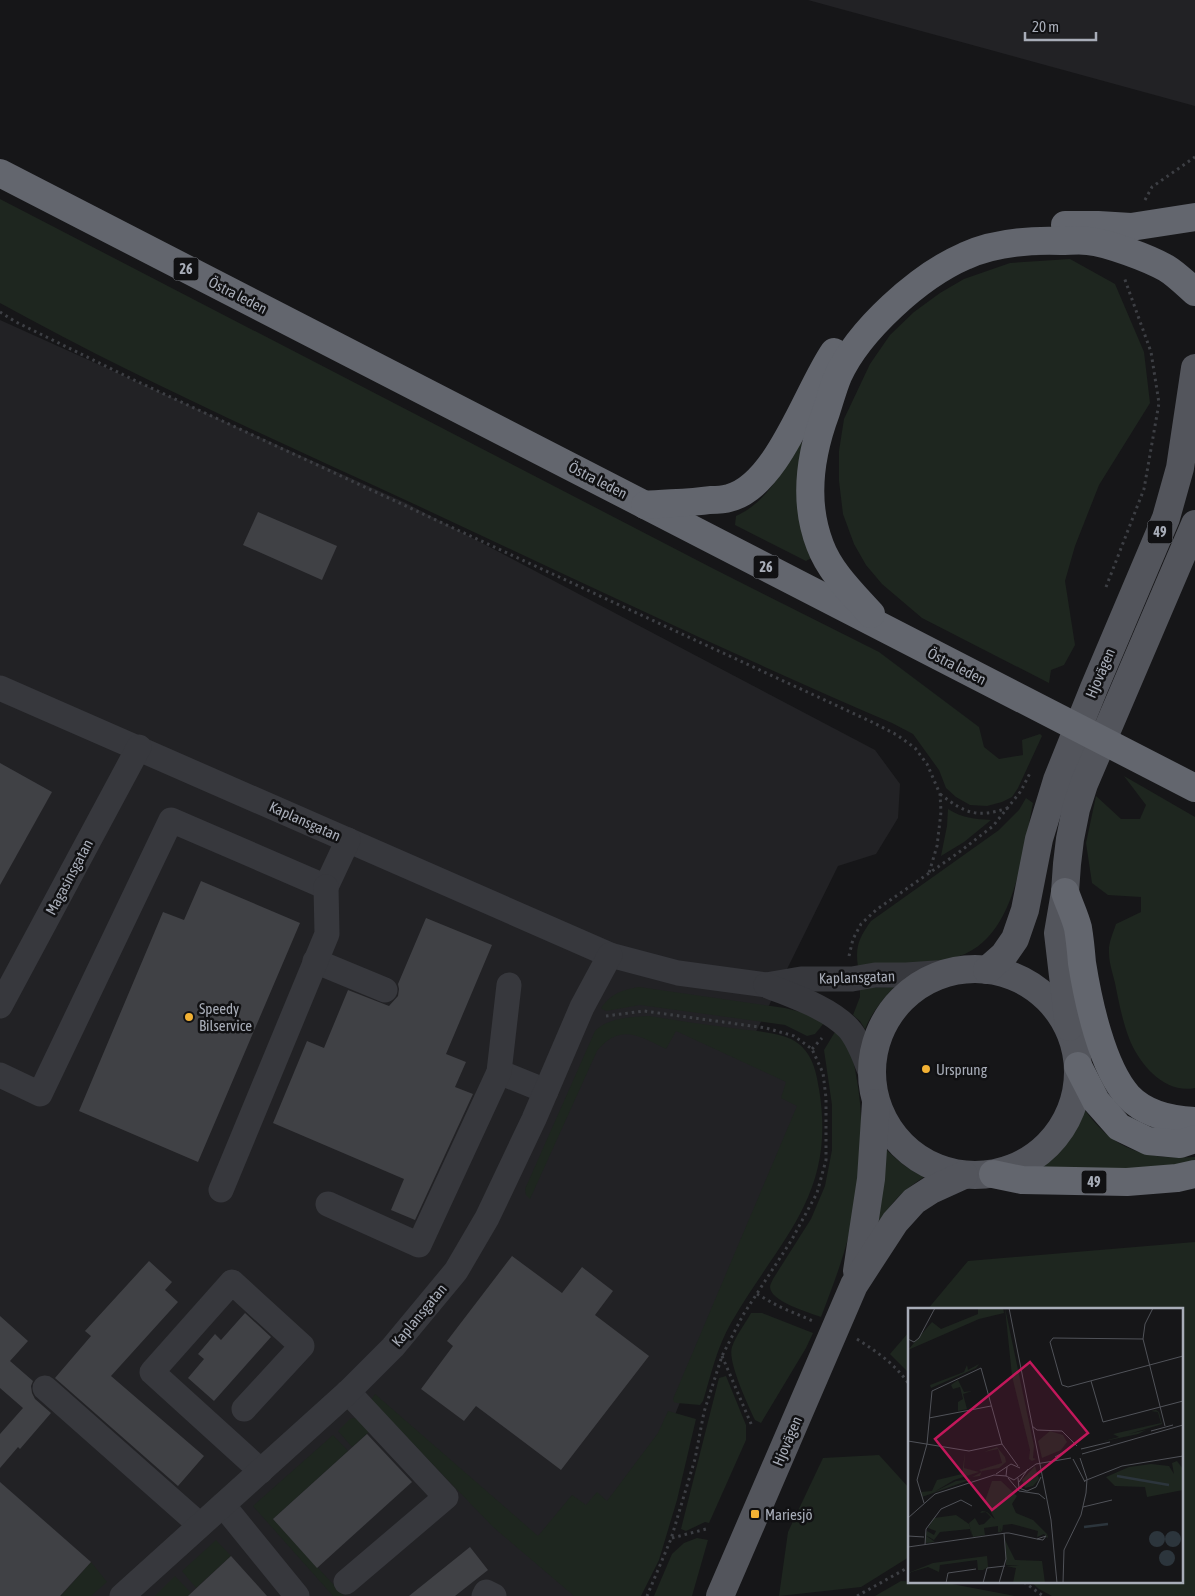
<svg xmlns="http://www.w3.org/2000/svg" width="1195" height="1596" font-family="'Asap Condensed',sans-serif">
<rect width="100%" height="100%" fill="#161618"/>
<!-- built -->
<g fill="#222225">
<polygon points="808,0 1195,0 1195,106"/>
<polygon points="0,320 406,503 875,750 900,784 898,818 876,854 838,866 744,1056 807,1087 602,1596 0,1596"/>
</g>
<!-- green -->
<g fill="#1e261f">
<path d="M0,199L714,569L879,652L979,727L984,747L999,759L1023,755L1022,740L1040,734L1042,736L1018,788L1012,797L1002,802L987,806L970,805L956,797L946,788L939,770L913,734L892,723C731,654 573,578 414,504C275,440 134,377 0,303Z"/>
<polygon points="1070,259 1115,284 1144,352 1150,403 1099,485 1075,546 1065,581 1075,645 1064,665 1051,670 1049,683 922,618 882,584 866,565 854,544 843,514 839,481 839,451 844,419 870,364 890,335 914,312 940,293 964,279 1010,263"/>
<path d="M798,442L804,444L799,519L803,538L811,558L806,561L735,525L736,516C766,503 784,470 798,442Z"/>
<path d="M1124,776L1195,817V1088C1166,1094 1142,1067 1131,1043C1123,1024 1119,1003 1115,983C1113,974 1109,963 1109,953C1108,944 1113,933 1116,924L1141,912V897L1108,895L1092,883L1086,843L1096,796L1121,819H1140L1146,805Z"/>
<path d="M1026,798L1033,803C1022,855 1015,943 953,958C925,965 887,965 858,967C855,946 859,938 871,921L999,830L1019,810Z"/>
<path d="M948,809C962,818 975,819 991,820L964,842L941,856L947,826Z"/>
<path d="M639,987L785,1008L812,1015L824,1023L815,1034L807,1036L785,1025L640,1005L606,1011L601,1008C612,993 622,990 639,987Z"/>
<path d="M894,987C882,1000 872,1012 865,1029L860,1021L853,1015L860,997V988Z"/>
<path d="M649,1016C679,1021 709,1025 739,1029C755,1031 776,1032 791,1039C811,1049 816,1069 819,1089C837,1196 779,1239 731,1323C717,1347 711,1375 703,1401L700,1405L677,1403L674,1402L673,1399L797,1106L781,1098L786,1082L676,1031L666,1049C639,1036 620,1023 597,1051L530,1199L526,1195L525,1189L595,1031C608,1018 630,1017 649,1016Z"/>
<path d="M835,1032C842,1039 848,1047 852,1057C854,1063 855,1069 856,1075C866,1125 861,1181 850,1230C843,1260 832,1288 821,1317C808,1312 771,1302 770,1287C770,1284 772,1282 773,1279L811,1219L825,1186L832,1150V1105L824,1050Z"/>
<path d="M1084,1109C1113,1150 1146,1160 1195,1157V1163L1124,1171L1040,1168C1061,1151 1073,1134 1084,1109Z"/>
<path d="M884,1147C896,1160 908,1169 924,1177C896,1195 889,1206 873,1234Z"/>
<polygon points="1195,1242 1195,1596 1052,1596 1039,1589 1031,1582 1181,1582 1181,1310 927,1310 968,1261"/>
<path d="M751,1313H762L813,1333L806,1348L761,1423L755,1420C748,1405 727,1361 732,1347C736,1335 745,1324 751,1313Z"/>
<polygon points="909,1332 909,1373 890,1354"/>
<polygon points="726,1376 746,1425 746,1440 709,1523 705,1522 686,1531 681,1529 719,1378"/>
<polygon points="375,1394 538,1536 572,1495 586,1505 597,1492 607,1501 658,1433 668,1411 696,1419 677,1500 659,1560 641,1596 574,1596 493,1527 371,1400"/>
<polygon points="354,1418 359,1419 370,1431 352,1447 338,1431 350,1419"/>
<polygon points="333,1435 348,1451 273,1519 344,1596 333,1596 253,1506"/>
<polygon points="879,1455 909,1488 909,1557 861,1587 779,1596 788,1532 823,1458"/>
<polygon points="697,1538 708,1540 692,1596 654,1596 672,1554 684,1543"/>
<polygon points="216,1540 231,1556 196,1588 182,1571"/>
<polygon points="91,1562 107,1582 91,1596 61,1596"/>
<polygon points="175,1576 191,1593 188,1596 155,1596"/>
<polygon points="901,1581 952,1584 1015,1596 875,1596"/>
</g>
<!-- building -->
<g fill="#404145">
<polygon points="258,512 337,546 322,580 243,545"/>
<polygon points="0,763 52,792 0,885"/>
<polygon points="201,881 300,923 198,1162 79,1111 163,912 184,920"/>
<polygon points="426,918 492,945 446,1054 466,1062 455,1087 473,1094 415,1220 391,1210 404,1179 273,1123 307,1041 324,1048 348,990 389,1006 398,996 399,989 398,984"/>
<polygon points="512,1256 562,1293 582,1267 613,1291 595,1315 649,1356 561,1470 476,1406 464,1421 421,1389 453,1346 447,1341"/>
<polygon points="149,1261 172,1282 165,1290 178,1302 111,1376 204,1456 178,1486 55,1378 91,1336 85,1331"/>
<polygon points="245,1313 271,1337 214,1401 188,1378 204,1359 198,1354 215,1334 221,1340"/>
<polygon points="0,1316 28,1341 10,1361 33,1381 31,1386 32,1393 35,1399 51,1413 20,1449 18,1447 0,1468 0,1434 23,1408 0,1388"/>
<polygon points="367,1434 412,1482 317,1568 273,1519"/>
<polygon points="0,1482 91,1562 60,1596 0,1596"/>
<polygon points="470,1547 488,1570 455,1596 409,1596"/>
<polygon points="231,1556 267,1596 188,1596"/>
</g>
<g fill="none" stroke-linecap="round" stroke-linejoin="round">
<!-- path -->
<g stroke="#3d3f44" stroke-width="3" stroke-dasharray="2.5 4" stroke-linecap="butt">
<polyline points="1145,200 1152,187 1195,157"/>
<polyline points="0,312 16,322 136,381 872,722 897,735 915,748 927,764 940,794 941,812 937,846 929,873"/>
<polyline points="1106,587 1144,489 1159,403 1151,352 1124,277"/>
<path d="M940,794C966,814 977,818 1008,808"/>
<polyline points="849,956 853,939 861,924 876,910 958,853 993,826 1021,791 1031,771"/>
<polyline points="606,1016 644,1011 766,1028 794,1036 812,1049 823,1073 826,1098 826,1160 817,1193 791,1241 743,1315 722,1356 704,1412 695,1459 671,1539 647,1596"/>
<polyline points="812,1049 822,1038"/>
<polyline points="757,1294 778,1306 813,1321"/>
<path d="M857,1339C877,1352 895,1364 909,1384"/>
<polyline points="722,1356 752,1426"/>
<polyline points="672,1538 706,1529"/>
<polyline points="1024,1582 1043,1596"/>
<polyline points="857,1596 909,1567"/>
</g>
<!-- minor -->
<g stroke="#37383d" stroke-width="25">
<polyline points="0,688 610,955 678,973 766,985 801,979 852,979 875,975 906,975 950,972"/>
<polyline points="315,961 385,990"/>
<path d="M766,985C792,996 828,1007 848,1028C860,1041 865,1060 872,1076"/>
<polyline points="0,1006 139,747"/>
<polyline points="499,1072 546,1091"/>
<polyline points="0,1075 40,1094 171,820 326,887 348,840"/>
<polyline points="221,1190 327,934 326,887"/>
<polyline points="328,1204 419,1245 499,1072 509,985"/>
<polyline points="45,1388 200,1525"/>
<polyline points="244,1409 302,1346 232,1282 152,1372 261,1471"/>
<polyline points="223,1505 297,1596"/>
<polyline points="346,1582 446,1497 348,1392"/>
<polyline points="122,1596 348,1392 393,1347 456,1271 487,1218 534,1119 582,1007 610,955"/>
<polyline points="484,1596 486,1592 494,1596"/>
</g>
<!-- major -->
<g stroke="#53555c" stroke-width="28">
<circle cx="975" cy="1072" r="103"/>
<polyline points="987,970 1004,955 1015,939 1025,910 1039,839 1057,780 1094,688 1166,518 1180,468 1195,368"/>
<polyline points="1069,1027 1058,933 1065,892 1067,864 1070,839 1076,809 1084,784 1195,524"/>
<polyline points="857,1271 871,1179 876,1103"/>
<polyline points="720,1596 854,1285 895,1222 914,1201 931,1190 964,1175"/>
</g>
<!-- highway -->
<g stroke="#63666e" stroke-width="28">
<polyline points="0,173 1195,788"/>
<polyline points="1065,225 1098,225 1131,227 1195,217"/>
<path d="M645,505C667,503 689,503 710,500C716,500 723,500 729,498C778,486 807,391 834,352"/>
<path d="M871,614C852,593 830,572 820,545C803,501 810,455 826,412C830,400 833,388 838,376C859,330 919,276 965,256C993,243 1030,240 1061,241C1070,241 1079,240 1088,241C1108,243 1148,258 1166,268C1176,274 1186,284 1195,292"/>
<path d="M1065,892C1069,904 1075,916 1078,928C1080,940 1081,951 1082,963C1088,1001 1102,1067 1128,1096C1145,1114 1172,1120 1195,1121"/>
<polyline points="1078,1066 1096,1101 1119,1127 1148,1141 1180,1144 1195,1139"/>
<polyline points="993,1174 1022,1180 1127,1182 1177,1178 1195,1174"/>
</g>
</g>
<!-- markers -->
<g fill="#f2b134" stroke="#111113" stroke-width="2">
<circle cx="189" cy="1017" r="5"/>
<circle cx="926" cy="1069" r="5"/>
<rect x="750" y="1509" width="10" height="10" rx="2.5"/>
</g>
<g text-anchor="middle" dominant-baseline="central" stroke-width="5" stroke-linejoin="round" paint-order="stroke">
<!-- shield labels -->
<g fill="#111113" stroke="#7b7e86" stroke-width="1">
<rect x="173.5" y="257.5" width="25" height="23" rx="4"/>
<rect x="1147.5" y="520.5" width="25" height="23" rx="4"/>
<rect x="753.5" y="555.5" width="25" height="23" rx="4"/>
<rect x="1081.5" y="1170.5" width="25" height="23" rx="4"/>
</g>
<g font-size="14" font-weight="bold" fill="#a8adb8">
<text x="186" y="269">26</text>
<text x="1160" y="532">49</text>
<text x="766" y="567">26</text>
<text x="1094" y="1182">49</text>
</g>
<!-- street labels -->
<g font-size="15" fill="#a8adb8" stroke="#111113">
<text transform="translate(238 295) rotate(27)">Östra leden</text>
<text transform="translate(598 480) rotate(27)">Östra leden</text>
<text transform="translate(957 666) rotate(27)">Östra leden</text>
<text transform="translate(1100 673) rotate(-67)">Hjovägen</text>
<text transform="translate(305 821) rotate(24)">Kaplansgatan</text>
<text transform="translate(69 877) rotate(-62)">Magasinsgatan</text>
<text transform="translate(857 977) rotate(-2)">Kaplansgatan</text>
<text transform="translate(419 1315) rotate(-50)">Kaplansgatan</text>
<text transform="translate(787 1441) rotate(-67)">Hjovägen</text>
</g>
<!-- poi labels -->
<g font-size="15" fill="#a8adb8" stroke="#111113" text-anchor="start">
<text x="199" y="1008">Speedy<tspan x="199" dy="17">Bilservice</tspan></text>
<text x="936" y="1069">Ursprung</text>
<text x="765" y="1514">Mariesjö</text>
</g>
</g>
<!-- overview -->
<g transform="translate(908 1308)">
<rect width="275" height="275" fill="#161618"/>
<path d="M70,0H95L96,5L71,11L0,42L24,14L33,21L70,6ZM97,0L126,138L125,150L128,151L124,153L121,151L122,142L104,68ZM71,56L68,60L23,80L22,77L56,64L59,57L60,62ZM50,72L56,84L64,83L55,86L59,101L50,103V94L55,91L52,79L45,81L43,77ZM248,102L251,104L254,116L221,126L238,122L230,126L192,134L211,129L205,126L253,115L250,104L243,103ZM142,123L155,127L159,134L153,142L134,150L130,133ZM89,139L97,149L98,154L91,160L74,163L72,168L64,169L74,164L71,162L94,155L90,141L76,144ZM57,144L56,160L71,164L46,172L26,184L48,173L64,171L14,189L13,184L24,183L29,172L54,166ZM269,153L275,161V182L239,189L237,179L207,178L198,169L221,159L243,156L261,158L266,166L264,155ZM127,158L131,171L125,178L117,180L114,172ZM84,173H93L109,188L104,196L108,205L125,212L139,226L140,229L139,230L136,226L129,229L130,223L104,216L95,217L94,224L77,193ZM74,203L79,204L90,214L93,224H90V218L76,220L77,227L65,229L61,215L67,210L71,217L76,216L83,209L78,204L72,205ZM48,207L61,216L63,222L64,229L62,221L32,224L26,232L21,229L17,227L27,234L18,235L17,230V227L19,223L26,227L28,223L20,220L26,210ZM97,232L107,252L134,253L137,275H105L108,260L98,258L112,257H98ZM79,248L80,259L75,262H70L69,252L32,257L31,264L20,259L0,265L25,255Z" fill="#1e261f"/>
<path d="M241 231a8 8 0 1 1 16 0a8 8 0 1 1-16 0ZM257 231a8 8 0 1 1 16 0a8 8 0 1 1-16 0ZM251 250a8 8 0 1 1 16 0a8 8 0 1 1-16 0Z" fill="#2c353c"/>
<path fill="none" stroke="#2c353c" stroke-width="2.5" d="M209,168L261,177M176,219L200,216"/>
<path fill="none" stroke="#505258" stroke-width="1" d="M101,0L143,212L149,275M245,0L237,16L235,31L257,118M0,31L6,34L11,30L27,0M235,31L145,30L142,34L154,77L160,79L275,48M183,73L195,114L275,93M21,110L83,98M124,118L129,122L154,123L169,138M243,123L265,117M0,133L61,143L94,136M173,141L202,134M174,146L275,117M147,149L161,141M165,151L177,174M99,159L98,168L106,172L128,156L163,150M88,166L103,156L112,160M100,170L111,183L131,186L137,191M110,170L111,180L119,183L128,179L133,169M176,173L214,158L275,148M111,174L120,161M16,195L9,172L19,136L24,83L73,60L94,136L110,158M175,199L204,192M0,210L27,186L86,167L98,168M0,228L16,229M17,237L18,221L33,201L53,192L64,198M0,239L98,225H101L129,231L135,232L138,228L129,231M38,275L40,265L68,261M75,275L79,260L97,258M91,275L98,251L96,225M155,275L156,242L173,207L178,185L179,171L172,150"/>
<path fill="#c2185b" fill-opacity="0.15" stroke="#c2185b" stroke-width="2.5" d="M122,54L180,125L84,202L27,131Z"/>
<rect width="275" height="275" fill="none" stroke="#a8adb8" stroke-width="2.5"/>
</g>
<!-- scale -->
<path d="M1025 32v8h71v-8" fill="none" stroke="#a8adb8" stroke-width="2.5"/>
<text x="1032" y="32" font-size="15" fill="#a8adb8" stroke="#111113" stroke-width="4" paint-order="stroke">20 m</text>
</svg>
